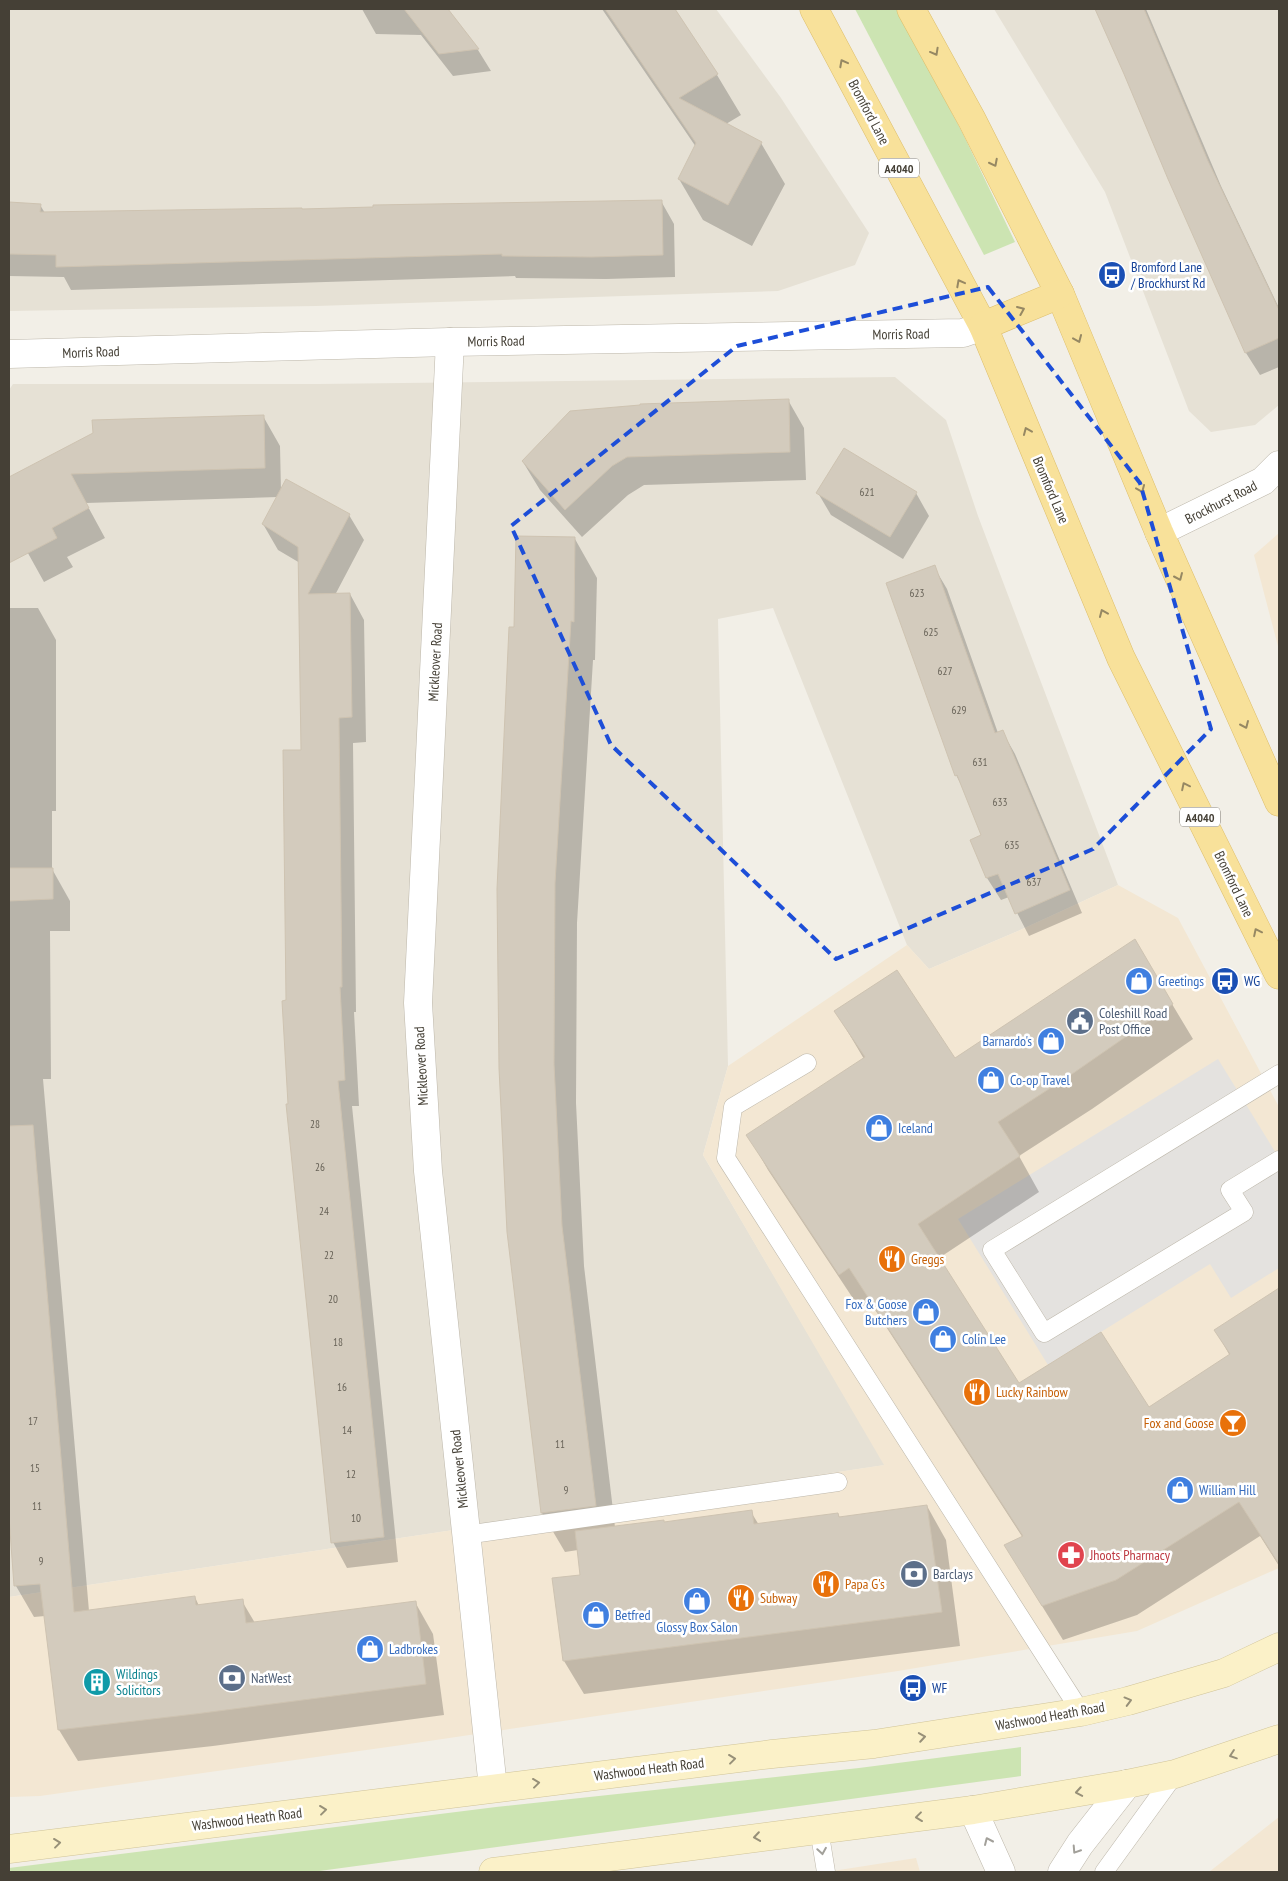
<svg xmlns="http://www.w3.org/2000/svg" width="1288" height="1881" font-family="'PT Sans Narrow',sans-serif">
<rect width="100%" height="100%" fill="#f2efe7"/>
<!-- residential -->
<g fill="#e6e1d5">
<polygon points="9,9 716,9 781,98 869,233 855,265 778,291 316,306 9,311"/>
<polygon points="994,9 1279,9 1279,405 1255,425 1211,432 1189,411 1105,192"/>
<polygon points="895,377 946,420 978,516 1118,885 1018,931 929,969 907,945 773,608 718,619 728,1066 703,1155 885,1465 9,1597 9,390 13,384 318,384"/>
</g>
<!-- commercial -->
<g fill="#f3e7d3">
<polygon points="1279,533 1279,650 1254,555"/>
<polygon points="1118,885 1178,918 1279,1107 1279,1568 1137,1631 898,1671 402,1745 40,1796 9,1797 9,1597 884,1465 703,1155 728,1066 907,945 929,969 1018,931"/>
<polygon points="1279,1817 1279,1872 1209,1872"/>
<polygon points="916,1858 920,1872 826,1872"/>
</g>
<!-- green -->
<g fill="#cce4b2">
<polygon points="855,9 897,9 963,134 1015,242 984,255"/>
<polygon points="1021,1747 1021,1776 312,1872 9,1872 9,1868 496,1807 859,1768"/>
</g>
<!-- parking -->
<polygon fill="#e4e2df" points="1218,1059 1279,1158 1279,1268 1231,1298 1210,1264 1048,1365 958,1219"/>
<!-- shadow -->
<g fill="#0003">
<polygon points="362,9 446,9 478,50 491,71 453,76 421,35 376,34"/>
<polygon points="602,9 674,9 717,75 741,115 726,124 761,143 785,184 752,246 703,220 679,179 696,147"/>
<polygon points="1096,9 1146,9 1221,186 1279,308 1279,367 1260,375 1246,353 1169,179 1125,74"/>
<polygon points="661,201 674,224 675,277 606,279 516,278 515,276 71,290 64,277 9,276 9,204 40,205 45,213 302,211"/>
<polygon points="788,400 804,428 806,480 644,485 628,495 582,537 540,490 523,462"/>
<polygon points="263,416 280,446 281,491 349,515 364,540 335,595 350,594 364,620 366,742 353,743 356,1012 354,1012 359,1106 352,1106 398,1562 347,1568 333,1542 289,1105 287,1002 302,751 300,563 278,550 263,524 278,497 86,503 105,538 67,557 73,567 44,582 9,519 9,479 94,434"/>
<polygon points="818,493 916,493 929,516 903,559 831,515"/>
<polygon points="575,539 597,578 595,660 593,660 577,923 576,1103 584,1266 615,1527 664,1523 751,1512 759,1525 838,1514 840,1518 927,1506 946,1540 960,1646 584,1694 564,1661 582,1576 578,1550 565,1552 542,1513 509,1232 515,628"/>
<polygon points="934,567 947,589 998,733 1002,731 1015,754 1082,913 1029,936 1009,897 1001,900 987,878 972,841 982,836 965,792 956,775"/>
<polygon points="9,608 38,608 56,640 56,811 52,811 52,869 70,901 70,931 50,931 51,1079 43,1079 89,1611 195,1597 199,1606 242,1601 255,1623 415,1602 433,1634 444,1715 213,1746 78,1761 59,1730 45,1616 34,1617 16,1586 9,1507"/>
<polygon points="1172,1004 1193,1039 1092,1109 1019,1156 1039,1192 939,1258 1019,1384 1149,1408 1230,1356 1216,1331 1279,1289 1279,1566 1260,1536 1137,1615 1063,1640 1026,1580 1023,1538 870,1302 860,1309 768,1170 748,1135 864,1059 836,1012 955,1059"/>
</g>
<!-- building -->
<g fill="#d3cbbd" stroke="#cec3b1">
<polygon points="404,9 448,9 479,49 439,54"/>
<polygon points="605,9 675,9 718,74 679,98 762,142 728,205 678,179 696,143"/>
<polygon points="1095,9 1144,9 1208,161 1279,310 1279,338 1245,353 1168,179 1124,74"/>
<polygon points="662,200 663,255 592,257 502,256 502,254 56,267 56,255 9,254 9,202 41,204 40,212 302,208 302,209 373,207 373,205"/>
<polygon points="789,399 790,452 627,457 612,466 565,510 522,461 570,411 640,405 640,404"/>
<polygon points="264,415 265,468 71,474 89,508 52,528 57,538 9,563 9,477 93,433 92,420"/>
<polygon points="844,448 917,492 890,537 816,493"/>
<polygon points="286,479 350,514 308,594 350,593 352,717 339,718 342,987 340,987 345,1080 338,1081 384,1537 331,1543 286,1104 288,1104 282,1001 286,1000 283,750 301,750 298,547 262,524"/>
<polygon points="516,536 575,537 574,622 571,621 555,883 554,1064 562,1226 596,1506 541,1513 507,1232 499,1068 497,889 509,627 514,627"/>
<polygon points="935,565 995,733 1003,730 1070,890 1015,914 998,874 986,878 970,840 981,835 957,775 955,776 886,583"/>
<polygon points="9,868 53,868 53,899 9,901"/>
<polygon points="1135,939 1173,1004 1072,1074 998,1122 1020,1156 918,1224 1019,1383 1101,1332 1149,1407 1230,1354 1214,1330 1279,1288 1279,1564 1239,1502 1116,1580 1042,1606 1004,1545 1023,1536 849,1268 839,1275 746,1135 865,1057 834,1011 897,970 955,1058"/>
<polygon points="33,1125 74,1612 195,1596 196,1605 243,1599 246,1623 416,1601 426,1684 195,1714 58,1730 40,1584 14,1586 9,1517 9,1126"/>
<polygon points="927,1505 942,1612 563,1661 552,1578 580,1575 575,1531 664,1520 664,1522 752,1510 754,1524 838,1513 839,1517"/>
</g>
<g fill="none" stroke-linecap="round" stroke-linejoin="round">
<!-- service casing -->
<g stroke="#bdb7aa" stroke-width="19">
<g id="service">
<polyline points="807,1063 733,1107 726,1158 1081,1712"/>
<polyline points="1279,1074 992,1250 1044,1333 1244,1212 1230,1190 1279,1160"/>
<polyline points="465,1535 838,1482"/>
<polyline points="819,1829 826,1872"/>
<polyline points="1104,1872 1175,1774"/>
</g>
</g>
<!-- minor casing -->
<g stroke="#bdb7aa" stroke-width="29">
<polyline id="minor" points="450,342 418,1003 428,1171 493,1788"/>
</g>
<!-- tertiary casing -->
<g stroke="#bdb7aa" stroke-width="29">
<g id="tertiary">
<polyline points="9,354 450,342 963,333 983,326"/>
<polyline points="1159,532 1263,481 1279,465"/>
<polyline points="973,1810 1001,1872"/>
<polyline points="1062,1872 1080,1844 1127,1784"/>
</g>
</g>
<!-- secondary casing -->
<g stroke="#d0c499" stroke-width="29">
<g id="secondary">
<polyline points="9,1849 772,1754 874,1744 1081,1712 1128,1701 1224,1673 1279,1647"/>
<polyline points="493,1872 973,1810 1127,1784 1175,1774 1279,1739"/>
</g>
</g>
<!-- primary casing -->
<g stroke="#ddbe6b" stroke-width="29">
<g id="primary">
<polyline points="814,9 983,326 1121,658 1279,975"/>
<polyline points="911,9 972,120 1060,294 1159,532 1279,802"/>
<polyline points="983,326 1060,294"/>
</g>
</g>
<!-- service -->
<use href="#service" stroke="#fff" stroke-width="18"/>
<!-- minor -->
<use href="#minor" stroke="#fff" stroke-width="28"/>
<!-- tertiary -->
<use href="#tertiary" stroke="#fff" stroke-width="28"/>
<!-- secondary -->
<use href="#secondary" stroke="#fbf1c8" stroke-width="28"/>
<!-- primary -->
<use href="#primary" stroke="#f8e19a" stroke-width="28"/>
</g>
<!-- one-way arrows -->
<defs><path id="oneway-chevron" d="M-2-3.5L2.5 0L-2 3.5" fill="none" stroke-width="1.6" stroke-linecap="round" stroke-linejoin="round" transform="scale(1.25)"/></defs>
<g stroke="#968863">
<use href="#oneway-chevron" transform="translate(935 52) rotate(61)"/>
<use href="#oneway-chevron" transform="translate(843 63) rotate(-118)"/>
<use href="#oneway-chevron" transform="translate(994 163) rotate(63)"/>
<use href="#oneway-chevron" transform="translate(960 283) rotate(-118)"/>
<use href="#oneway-chevron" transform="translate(1021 310) rotate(-23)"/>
<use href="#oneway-chevron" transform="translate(1078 339) rotate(67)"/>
<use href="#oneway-chevron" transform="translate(1027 431) rotate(-113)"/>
<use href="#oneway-chevron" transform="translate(1141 489) rotate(67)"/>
<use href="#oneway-chevron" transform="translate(1179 577) rotate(66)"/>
<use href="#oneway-chevron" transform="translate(1103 613) rotate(-113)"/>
<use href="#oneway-chevron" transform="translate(1245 725) rotate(66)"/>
<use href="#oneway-chevron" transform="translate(1185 786) rotate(-116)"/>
<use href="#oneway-chevron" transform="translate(1257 932) rotate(-116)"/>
</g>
<g stroke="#979078">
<use href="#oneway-chevron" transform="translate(1128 1701) rotate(-15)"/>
<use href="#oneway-chevron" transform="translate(922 1737) rotate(-9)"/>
<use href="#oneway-chevron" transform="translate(1233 1755) rotate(161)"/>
<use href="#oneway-chevron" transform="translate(732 1759) rotate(-7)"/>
<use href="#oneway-chevron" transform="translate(536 1783) rotate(-7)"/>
<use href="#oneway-chevron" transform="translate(1079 1792) rotate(170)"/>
<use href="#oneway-chevron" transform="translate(323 1810) rotate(-7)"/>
<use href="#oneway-chevron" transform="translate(919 1817) rotate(173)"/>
<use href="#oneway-chevron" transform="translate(757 1837) rotate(172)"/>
<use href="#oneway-chevron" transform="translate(57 1843) rotate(-7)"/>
</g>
<g stroke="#a2a09a">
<use href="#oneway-chevron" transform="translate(988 1841) rotate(-114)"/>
<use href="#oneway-chevron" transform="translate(1076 1850) rotate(123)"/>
<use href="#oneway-chevron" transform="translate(822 1851) rotate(81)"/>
</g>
<!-- marked area -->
<path fill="none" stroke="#1d4ed8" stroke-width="4" stroke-dasharray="10 6" stroke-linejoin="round" d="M988,287L1140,483L1211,729L1093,849L836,959L611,745L511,526L737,346Z"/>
<!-- icons -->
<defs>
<g id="bus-disc" transform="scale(1.4375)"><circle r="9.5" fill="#1a4fb4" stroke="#fff"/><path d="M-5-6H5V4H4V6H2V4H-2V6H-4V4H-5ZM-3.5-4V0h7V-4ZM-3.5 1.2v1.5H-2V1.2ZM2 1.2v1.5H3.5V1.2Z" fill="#fff"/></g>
<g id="shop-disc" transform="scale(1.4375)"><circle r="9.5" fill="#3f7fe0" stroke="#fff"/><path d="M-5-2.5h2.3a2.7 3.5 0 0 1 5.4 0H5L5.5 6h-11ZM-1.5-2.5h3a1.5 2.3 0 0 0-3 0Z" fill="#fff"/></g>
<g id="civic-disc" transform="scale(1.4375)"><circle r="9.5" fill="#5c6f8a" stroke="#fff"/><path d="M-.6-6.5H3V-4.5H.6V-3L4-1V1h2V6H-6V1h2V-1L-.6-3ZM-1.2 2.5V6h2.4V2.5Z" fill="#fff"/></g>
<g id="restaurant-disc" transform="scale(1.4375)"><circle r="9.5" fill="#e8710a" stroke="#fff"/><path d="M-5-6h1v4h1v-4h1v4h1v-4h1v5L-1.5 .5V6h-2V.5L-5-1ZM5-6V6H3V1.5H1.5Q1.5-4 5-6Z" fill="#fff"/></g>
<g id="bar-disc" transform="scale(1.4375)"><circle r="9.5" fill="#e8710a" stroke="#fff"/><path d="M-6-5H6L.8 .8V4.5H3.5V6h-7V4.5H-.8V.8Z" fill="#fff"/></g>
<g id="pharmacy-disc" transform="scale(1.4375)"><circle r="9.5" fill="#e0444e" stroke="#fff"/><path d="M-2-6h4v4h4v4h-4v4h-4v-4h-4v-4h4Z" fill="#fff"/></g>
<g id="bank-disc" transform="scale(1.4375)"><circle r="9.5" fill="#5c6f8a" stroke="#fff"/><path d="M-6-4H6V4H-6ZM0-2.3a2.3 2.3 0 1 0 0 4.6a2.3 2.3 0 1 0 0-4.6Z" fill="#fff"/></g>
<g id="building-disc" transform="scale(1.4375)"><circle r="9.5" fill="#0f9aa8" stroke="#fff"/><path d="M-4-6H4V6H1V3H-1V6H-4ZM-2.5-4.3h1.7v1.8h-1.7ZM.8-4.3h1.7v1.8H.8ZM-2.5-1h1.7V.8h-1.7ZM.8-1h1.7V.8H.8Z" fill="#fff"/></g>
</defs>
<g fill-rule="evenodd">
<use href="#bus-disc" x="1112" y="275"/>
<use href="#shop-disc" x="1139" y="981"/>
<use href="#bus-disc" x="1225" y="981"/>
<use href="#civic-disc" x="1080" y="1021"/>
<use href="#shop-disc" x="1051" y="1041"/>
<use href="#shop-disc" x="991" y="1080"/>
<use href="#shop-disc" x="879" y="1128"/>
<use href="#restaurant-disc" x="892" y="1259"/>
<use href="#shop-disc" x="926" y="1312"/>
<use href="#shop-disc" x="943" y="1339"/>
<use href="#restaurant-disc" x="977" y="1392"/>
<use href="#bar-disc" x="1233" y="1423"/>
<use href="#shop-disc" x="1180" y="1490"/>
<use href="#pharmacy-disc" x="1071" y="1555"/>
<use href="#bank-disc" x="914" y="1574"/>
<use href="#restaurant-disc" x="826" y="1584"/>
<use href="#restaurant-disc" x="741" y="1598"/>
<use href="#shop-disc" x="697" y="1601"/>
<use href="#shop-disc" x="596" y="1615"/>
<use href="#shop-disc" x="370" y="1649"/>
<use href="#bank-disc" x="232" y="1678"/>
<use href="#building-disc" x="97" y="1682"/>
<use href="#bus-disc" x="913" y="1688"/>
</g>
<g text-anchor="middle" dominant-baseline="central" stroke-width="5" stroke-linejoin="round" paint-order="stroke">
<!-- number labels -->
<g font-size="11" fill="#686358">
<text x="867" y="492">621</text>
<text x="917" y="593">623</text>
<text x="931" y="632">625</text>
<text x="945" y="671">627</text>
<text x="959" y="710">629</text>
<text x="980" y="762">631</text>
<text x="1000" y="802">633</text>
<text x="1012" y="845">635</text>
<text x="1034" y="882">637</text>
<text x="315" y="1124">28</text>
<text x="320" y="1167">26</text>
<text x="324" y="1211">24</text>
<text x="329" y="1255">22</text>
<text x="333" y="1299">20</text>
<text x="338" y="1342">18</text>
<text x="342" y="1387">16</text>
<text x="33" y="1421">17</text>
<text x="347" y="1430">14</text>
<text x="560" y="1444">11</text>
<text x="35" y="1468">15</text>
<text x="351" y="1474">12</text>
<text x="566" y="1490">9</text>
<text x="37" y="1506">11</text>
<text x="356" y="1518">10</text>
<text x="41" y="1561">9</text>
</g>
<!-- shield labels -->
<g fill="#fff" stroke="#7d7972" stroke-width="1">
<rect x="879" y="158.5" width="40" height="19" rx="4"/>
<rect x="1180" y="807.5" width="40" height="19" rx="4"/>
</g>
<g font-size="12" font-weight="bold" fill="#454036">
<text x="899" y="168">A4040</text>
<text x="1200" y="817">A4040</text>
</g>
<!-- street labels -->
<g font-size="14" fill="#454036" stroke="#fff">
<text transform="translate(869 112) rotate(62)">Bromford Lane</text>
<text transform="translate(901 334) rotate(-1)">Morris Road</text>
<text transform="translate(496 341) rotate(-1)">Morris Road</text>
<text transform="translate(91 352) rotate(-2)">Morris Road</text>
<text transform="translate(1051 490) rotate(67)">Bromford Lane</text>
<text transform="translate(1221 502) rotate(-27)">Brockhurst Road</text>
<text transform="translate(435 662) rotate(-87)">Mickleover Road</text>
<text transform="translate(1234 884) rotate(64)">Bromford Lane</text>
<text transform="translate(421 1066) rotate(-93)">Mickleover Road</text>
<text transform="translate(459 1469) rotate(-96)">Mickleover Road</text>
<text transform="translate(1050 1716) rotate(-10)">Washwood Heath Road</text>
<text transform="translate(649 1769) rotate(-7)">Washwood Heath Road</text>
<text transform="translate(247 1819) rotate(-7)">Washwood Heath Road</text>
</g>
<!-- transit labels -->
<g font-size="14" fill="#164399" stroke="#fff" text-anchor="start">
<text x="1131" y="267">Bromford Lane<tspan x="1131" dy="16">/ Brockhurst Rd</tspan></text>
<text x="1244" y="981">WG</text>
<text x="932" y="1688">WF</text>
</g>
<!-- shop labels -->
<g font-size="14" fill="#366cbe" stroke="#fff" text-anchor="start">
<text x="1158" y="981">Greetings</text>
<text x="1032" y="1041" text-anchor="end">Barnardo's</text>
<text x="1010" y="1080">Co-op Travel</text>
<text x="898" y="1128">Iceland</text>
<text x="907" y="1304" text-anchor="end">Fox &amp; Goose<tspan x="907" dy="16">Butchers</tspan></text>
<text x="962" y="1339">Colin Lee</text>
<text x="1199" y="1490">William Hill</text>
<text x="615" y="1615">Betfred</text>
<text x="697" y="1627" text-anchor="middle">Glossy Box Salon</text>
<text x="389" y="1649">Ladbrokes</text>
</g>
<!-- service labels -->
<g font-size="14" fill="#4e5e75" stroke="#fff" text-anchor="start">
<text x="1099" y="1013">Coleshill Road<tspan x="1099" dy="16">Post Office</tspan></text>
<text x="933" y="1574">Barclays</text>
<text x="251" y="1678">NatWest</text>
</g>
<!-- food labels -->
<g font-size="14" fill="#c56008" stroke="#fff" text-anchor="start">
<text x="911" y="1259">Greggs</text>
<text x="996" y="1392">Lucky Rainbow</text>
<text x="1214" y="1423" text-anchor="end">Fox and Goose</text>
<text x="845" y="1584">Papa G's</text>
<text x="760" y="1598">Subway</text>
</g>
<!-- health labels -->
<g font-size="14" fill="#be3a42" stroke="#fff" text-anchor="start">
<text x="1090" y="1555">Jhoots Pharmacy</text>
</g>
<!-- culture labels -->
<g font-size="14" fill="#0d838f" stroke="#fff" text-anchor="start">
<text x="116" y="1674">Wildings<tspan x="116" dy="16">Solicitors</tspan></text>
</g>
</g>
<!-- border -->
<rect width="1288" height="1881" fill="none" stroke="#454036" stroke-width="20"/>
</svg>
